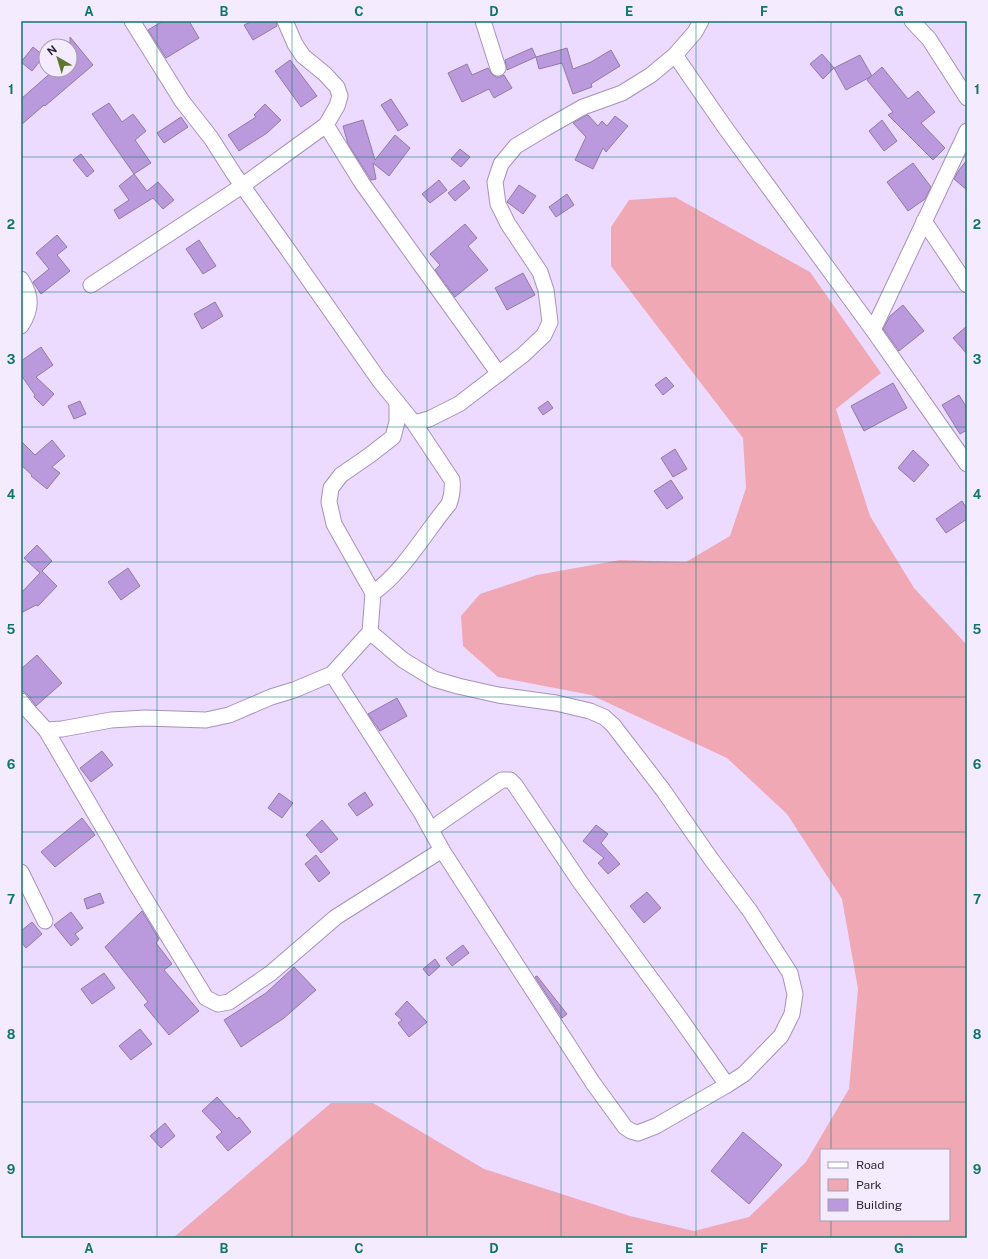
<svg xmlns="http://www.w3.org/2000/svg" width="988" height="1259" font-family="'Public Sans',sans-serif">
<rect width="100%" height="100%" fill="#ecdbfe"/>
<!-- green -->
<path fill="#f1a8b5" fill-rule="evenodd" d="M675,197L810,272L881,373L836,409L870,516L914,588L967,645V1238H173L331,1103H373L484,1169L630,1216L694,1231L749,1217L806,1162L849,1089L858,989L842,899L787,814L727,758L591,695L498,677L463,646L461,616L480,594L537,575L620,560L686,562L730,536L746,488L743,438L611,266V227L629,200ZM821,1150H949V1220H821Z"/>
<!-- building -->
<g fill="#b9d" stroke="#907ca4">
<polygon points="163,21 189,21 199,38 166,58 148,30"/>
<polygon points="252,21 276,21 277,26 253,40 244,25"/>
<polygon points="70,37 93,65 45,106 44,105 21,125 21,99 54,70 70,70"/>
<polygon points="33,47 44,56 32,71 21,62"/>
<polygon points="532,48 536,57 507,70 505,60"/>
<polygon points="567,48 573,69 591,62 611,50 620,66 591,84 592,87 573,94 562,63 539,69 536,57"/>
<polygon points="822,54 834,68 823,79 810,64"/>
<polygon points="860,55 872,76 846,90 834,68"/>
<polygon points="290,60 317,96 301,107 275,71"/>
<polygon points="467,64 472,75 488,68 492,74 496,77 500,77 504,75 512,88 494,98 489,89 462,102 448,73"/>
<polygon points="882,67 908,99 918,91 935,112 921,123 945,148 933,160 888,115 893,112 867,80"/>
<polygon points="391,99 408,125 398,131 381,105"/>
<polygon points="109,103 122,122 133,114 146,131 135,140 151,163 134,174 92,114"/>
<polygon points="265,104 281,120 267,133 239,151 228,135 256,117 254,115"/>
<polygon points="587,115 588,115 598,126 602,121 607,126 615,116 628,126 606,152 603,148 593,169 575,160 586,137 573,123"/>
<polygon points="181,117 188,127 164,143 157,133"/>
<polygon points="363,120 375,160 395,135 410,148 389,176 373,163 376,179 371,180 348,144 343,126"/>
<polygon points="882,120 897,141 884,151 869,131"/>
<polygon points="460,149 470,157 461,167 451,159"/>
<polygon points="81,154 94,171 87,177 73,160"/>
<polygon points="967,160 967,190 954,179 959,170"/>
<polygon points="913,163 931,187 925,199 908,211 887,182"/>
<polygon points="134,174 147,191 158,182 174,200 163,209 153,198 119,219 114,210 129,200 119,186"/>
<polygon points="439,180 447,190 430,203 422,194"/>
<polygon points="464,180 470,188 455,201 448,193"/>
<polygon points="519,185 536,196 523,214 507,202"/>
<polygon points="567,194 574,205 556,217 549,207"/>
<polygon points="465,224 477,238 468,246 488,270 455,297 435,270 440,265 430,254"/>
<polygon points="57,235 67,247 57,255 70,271 41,294 33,282 49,269 36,253"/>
<polygon points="199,240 216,266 203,274 186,249"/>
<polygon points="523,273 535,295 507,310 495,288"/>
<polygon points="215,302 223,316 202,329 194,314"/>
<polygon points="903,305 924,331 899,351 883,329 890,316"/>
<polygon points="967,326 967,354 953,338"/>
<polygon points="41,347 53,365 36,377 54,394 43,406 34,397 35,395 21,375 21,361"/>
<polygon points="666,377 674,386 663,395 655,385"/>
<polygon points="893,383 907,408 864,431 851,406"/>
<polygon points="959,395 967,408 967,430 960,434 942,405"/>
<polygon points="80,401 86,414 74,419 68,406"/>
<polygon points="548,401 553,408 543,415 538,408"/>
<polygon points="52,440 65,456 52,467 60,473 47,489 31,476 32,475 21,465 21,441 35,455"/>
<polygon points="675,449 687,469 673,477 661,458"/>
<polygon points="913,450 929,465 914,482 898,468"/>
<polygon points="671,480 683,498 667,509 654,491"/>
<polygon points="962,501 967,509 967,519 946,533 936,519"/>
<polygon points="37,545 52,561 42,571 57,586 38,606 36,605 21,613 21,593 40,573 24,558"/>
<polygon points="128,568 140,586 121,600 108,582"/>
<polygon points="37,655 62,683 36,706 28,695 21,690 21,669"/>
<polygon points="397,698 407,716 380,731 368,714"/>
<polygon points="102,751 113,765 91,782 80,768"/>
<polygon points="365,792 373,805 357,816 348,804"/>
<polygon points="279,793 293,803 282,818 268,808"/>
<polygon points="82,818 95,835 55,867 41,852"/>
<polygon points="322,820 338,839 321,853 306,835"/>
<polygon points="596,825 608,834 601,843 620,864 608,874 598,863 604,858 583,841"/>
<polygon points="316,855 330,873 319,882 305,864"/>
<polygon points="647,892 661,908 644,923 630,906"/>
<polygon points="100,893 104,903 87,909 84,899"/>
<polygon points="142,911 159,939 156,943 172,964 164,970 199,1011 169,1035 144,1005 148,1002 105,947"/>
<polygon points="71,912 83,928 75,934 79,939 71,946 54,925"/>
<polygon points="32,922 42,934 26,948 21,942 21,931"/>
<polygon points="463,945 469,953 452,966 446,958"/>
<polygon points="435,959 440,966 429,976 423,969"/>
<polygon points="294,967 316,990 284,1018 241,1047 224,1020 266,993"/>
<polygon points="104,973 115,988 92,1004 81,989"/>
<polygon points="537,976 567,1014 562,1018 535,977"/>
<polygon points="407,1001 427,1022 409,1037 398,1023 402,1020 395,1014"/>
<polygon points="140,1029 152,1044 131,1060 119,1046"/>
<polygon points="217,1097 237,1119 239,1117 251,1132 228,1151 216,1137 222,1132 202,1111"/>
<polygon points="165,1123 175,1136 161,1148 150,1136"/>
<polygon points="743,1132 782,1165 749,1204 711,1171"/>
</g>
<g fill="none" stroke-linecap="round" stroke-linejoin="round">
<!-- minor casing -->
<g stroke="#a692bb" stroke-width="17">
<g id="minor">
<polyline points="132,21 182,101 211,138 234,174 286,247 379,380 414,423"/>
<polyline points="483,21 498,68"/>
<polyline points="912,21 929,39 967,98"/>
<polyline points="675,55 724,126 873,330 967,464"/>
<polyline points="326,125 362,183 499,374"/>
<polyline points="924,221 967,285"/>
<path d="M21,279C32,296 32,309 21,326"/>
<polyline points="91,285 242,186 326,125 337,106 340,96 337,87 325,74 303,56 295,44 285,21"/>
<polyline points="873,330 967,131"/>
<polyline points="373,593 334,524 329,502 331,488 341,475 370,455 393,437 397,422 397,402"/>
<polyline points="332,674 422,814 442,850 593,1083 625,1127 631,1131 638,1133 656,1126 727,1085 744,1074 781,1036 792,1014 795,994 790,973 750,911 711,859 663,790 613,725 604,717 590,711 556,703 498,695 458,686 434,679 403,660 370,632"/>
<polyline points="21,701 26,708 46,730 136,884 206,998 218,1004 229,1002 271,973 336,917 442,850"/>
<path d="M46,730L62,729L111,720L145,718L206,720L229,715L271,697L294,690L332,674L370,632L373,593C404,571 424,534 449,504C452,496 453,489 452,480L414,423L429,419L459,404L523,355L544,335L550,322L546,290L540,272L508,224L498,204L495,182L501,164L516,146L546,128L583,107L622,93L651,75L675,55L695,32L701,21"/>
<polyline points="431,829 502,780 510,780 515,785 580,882 677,1014 727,1085"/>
<polyline points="21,872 45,921"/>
</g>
</g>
<!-- minor -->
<use href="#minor" stroke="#fff" stroke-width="15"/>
</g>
<!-- grid -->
<path fill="none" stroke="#0f766e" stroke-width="1" stroke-opacity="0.55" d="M157,21V1238M292,21V1238M427,21V1238M561,21V1238M696,21V1238M831,21V1150M21,157H967M21,292H967M21,427H967M21,562H967M21,697H967M21,832H967M21,967H967M21,1102H967M831,1220V1238"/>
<!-- border -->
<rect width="988" height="1259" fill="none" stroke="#f4ecfe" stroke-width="44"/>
<!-- legend -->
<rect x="820" y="1149" width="130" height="72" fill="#f4ecfe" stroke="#a59dae"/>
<rect x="828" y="1162" width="20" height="6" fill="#ffffff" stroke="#a59dae"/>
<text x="856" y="1169" font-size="12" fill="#2e2636">Road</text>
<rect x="828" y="1179" width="20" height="12" fill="#f1a8b5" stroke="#a59dae"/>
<text x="856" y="1189" font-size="12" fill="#2e2636">Park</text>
<rect x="828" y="1199" width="20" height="12" fill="#bb99dd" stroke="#a59dae"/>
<text x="856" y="1209" font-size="12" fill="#2e2636">Building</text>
<!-- north arrow -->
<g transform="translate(58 58) rotate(322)"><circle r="19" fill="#f4ecfe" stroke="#a59dae"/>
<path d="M0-3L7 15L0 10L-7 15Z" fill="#5c782d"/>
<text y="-6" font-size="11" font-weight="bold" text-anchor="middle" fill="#2e2636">N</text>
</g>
<rect x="22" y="22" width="944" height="1215" fill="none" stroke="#0f766e" stroke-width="1.5"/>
<g font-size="13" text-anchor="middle" font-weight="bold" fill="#0f766e">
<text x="89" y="16">A</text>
<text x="224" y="16">B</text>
<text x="359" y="16">C</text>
<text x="494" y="16">D</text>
<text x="629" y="16">E</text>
<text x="764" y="16">F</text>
<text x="899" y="16">G</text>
<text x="11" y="94">1</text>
<text x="977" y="94">1</text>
<text x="11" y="229">2</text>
<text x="977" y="229">2</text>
<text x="11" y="364">3</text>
<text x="977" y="364">3</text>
<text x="11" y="499">4</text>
<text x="977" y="499">4</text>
<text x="11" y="634">5</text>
<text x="977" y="634">5</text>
<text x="11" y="769">6</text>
<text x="977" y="769">6</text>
<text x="11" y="904">7</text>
<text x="977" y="904">7</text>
<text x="11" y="1039">8</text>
<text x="977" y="1039">8</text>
<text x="11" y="1174">9</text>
<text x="977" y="1174">9</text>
<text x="89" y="1253">A</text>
<text x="224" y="1253">B</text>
<text x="359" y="1253">C</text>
<text x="494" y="1253">D</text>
<text x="629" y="1253">E</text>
<text x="764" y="1253">F</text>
<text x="899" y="1253">G</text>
</g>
</svg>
